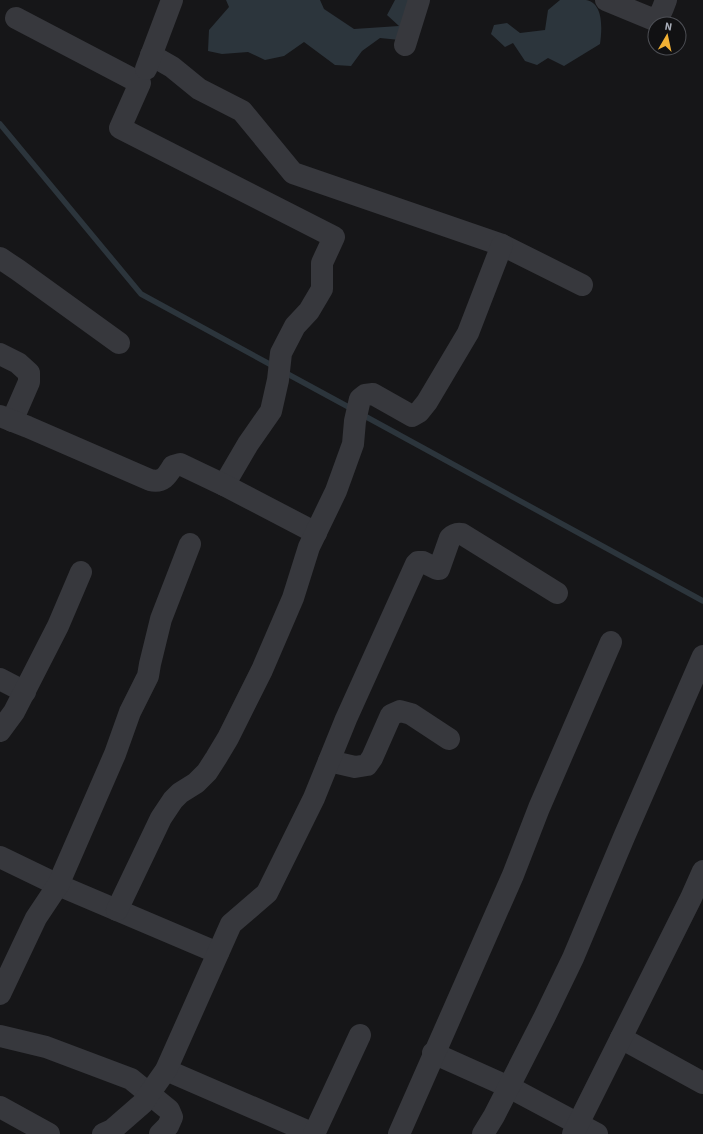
<svg xmlns="http://www.w3.org/2000/svg" width="703" height="1134" font-family="'Source Sans 3',sans-serif">
<rect width="100%" height="100%" fill="#161618"/>
<!-- water -->
<g fill="#2c353c">
<polygon points="226,0 320,0 324,9 354,29 399,26 387,15 395,0 426,0 410,41 380,38 362,51 351,66 335,65 304,42 284,56 265,60 248,52 222,54 208,51 209,30 229,7"/>
<path d="M560,0C568,0 577,0 586,0C604,3 602,30 600,44L564,66L548,58L537,65L525,61L513,43L505,47L491,34L494,25L507,23L520,33L545,30L548,10Z"/>
</g>
<g fill="none" stroke-linecap="round" stroke-linejoin="round">
<!-- stream -->
<g stroke="#2c353c" stroke-width="5.5">
<polyline points="0,124 141,294 275,367"/>
<polyline points="284,372 354,410"/>
<polyline points="361,414 703,601"/>
</g>
<!-- minor -->
<g stroke="#37383d" stroke-width="22">
<path d="M606,0L652,19C661,18 663,7 666,0"/>
<polyline points="16,18 140,83 120,128 334,237 322,263 322,289 309,311 295,326 281,353 278,380 271,411 248,444 224,485"/>
<polyline points="405,45 419,0"/>
<polyline points="151,55 172,67 199,89 242,111 293,173 502,245 582,285"/>
<polyline points="146,69 172,0"/>
<polyline points="0,258 18,270 119,343"/>
<polyline points="0,354 18,363 29,373 29,382 12,421"/>
<path d="M0,416L28,427L150,480C163,483 167,476 173,466L180,464L224,485L316,533"/>
<polyline points="0,679 25,692"/>
<polyline points="0,731 14,712 58,626 81,572"/>
<polyline points="329,761 355,767 367,765 372,758 391,715 400,711 411,714 449,739"/>
<polyline points="0,857 58,885 218,953"/>
<polyline points="117,910 161,818 173,800 180,793 196,783 207,772 216,758 228,738 262,670 293,598 309,547 336,491 353,444 355,421 360,399 365,395 373,394 412,416 419,412 427,402 468,333 502,245"/>
<polyline points="0,994 36,918 58,885 115,754 130,712 148,676 150,664 161,619 190,544"/>
<polyline points="0,1036 46,1047 131,1079 169,1110 172,1117 168,1126 160,1134"/>
<polyline points="621,1038 703,1083"/>
<polyline points="433,1053 509,1087 597,1134"/>
<polyline points="166,1070 314,1134"/>
<polyline points="0,1107 49,1134"/>
<path d="M103,1134L112,1130L143,1103L149,1094L166,1070L231,924L267,893L314,798L346,719L416,564L418,562H423L437,569H439L450,538C454,534 457,533 462,534L557,593"/>
<polyline points="314,1134 360,1035"/>
<polyline points="399,1134 513,875 539,808 611,642"/>
<polyline points="483,1134 494,1116 545,1016 573,958 624,837 703,656"/>
<polyline points="573,1134 691,898 703,871"/>
</g>
</g>
<!-- north arrow -->
<g transform="translate(667 36) rotate(9)"><circle r="19" fill="#111113" stroke="#4d4f55"/>
<path d="M0-3L7 15L0 10L-7 15Z" fill="#f2b134"/>
<text y="-6" font-size="11" font-weight="bold" text-anchor="middle" fill="#a8adb8">N</text>
</g>
</svg>
